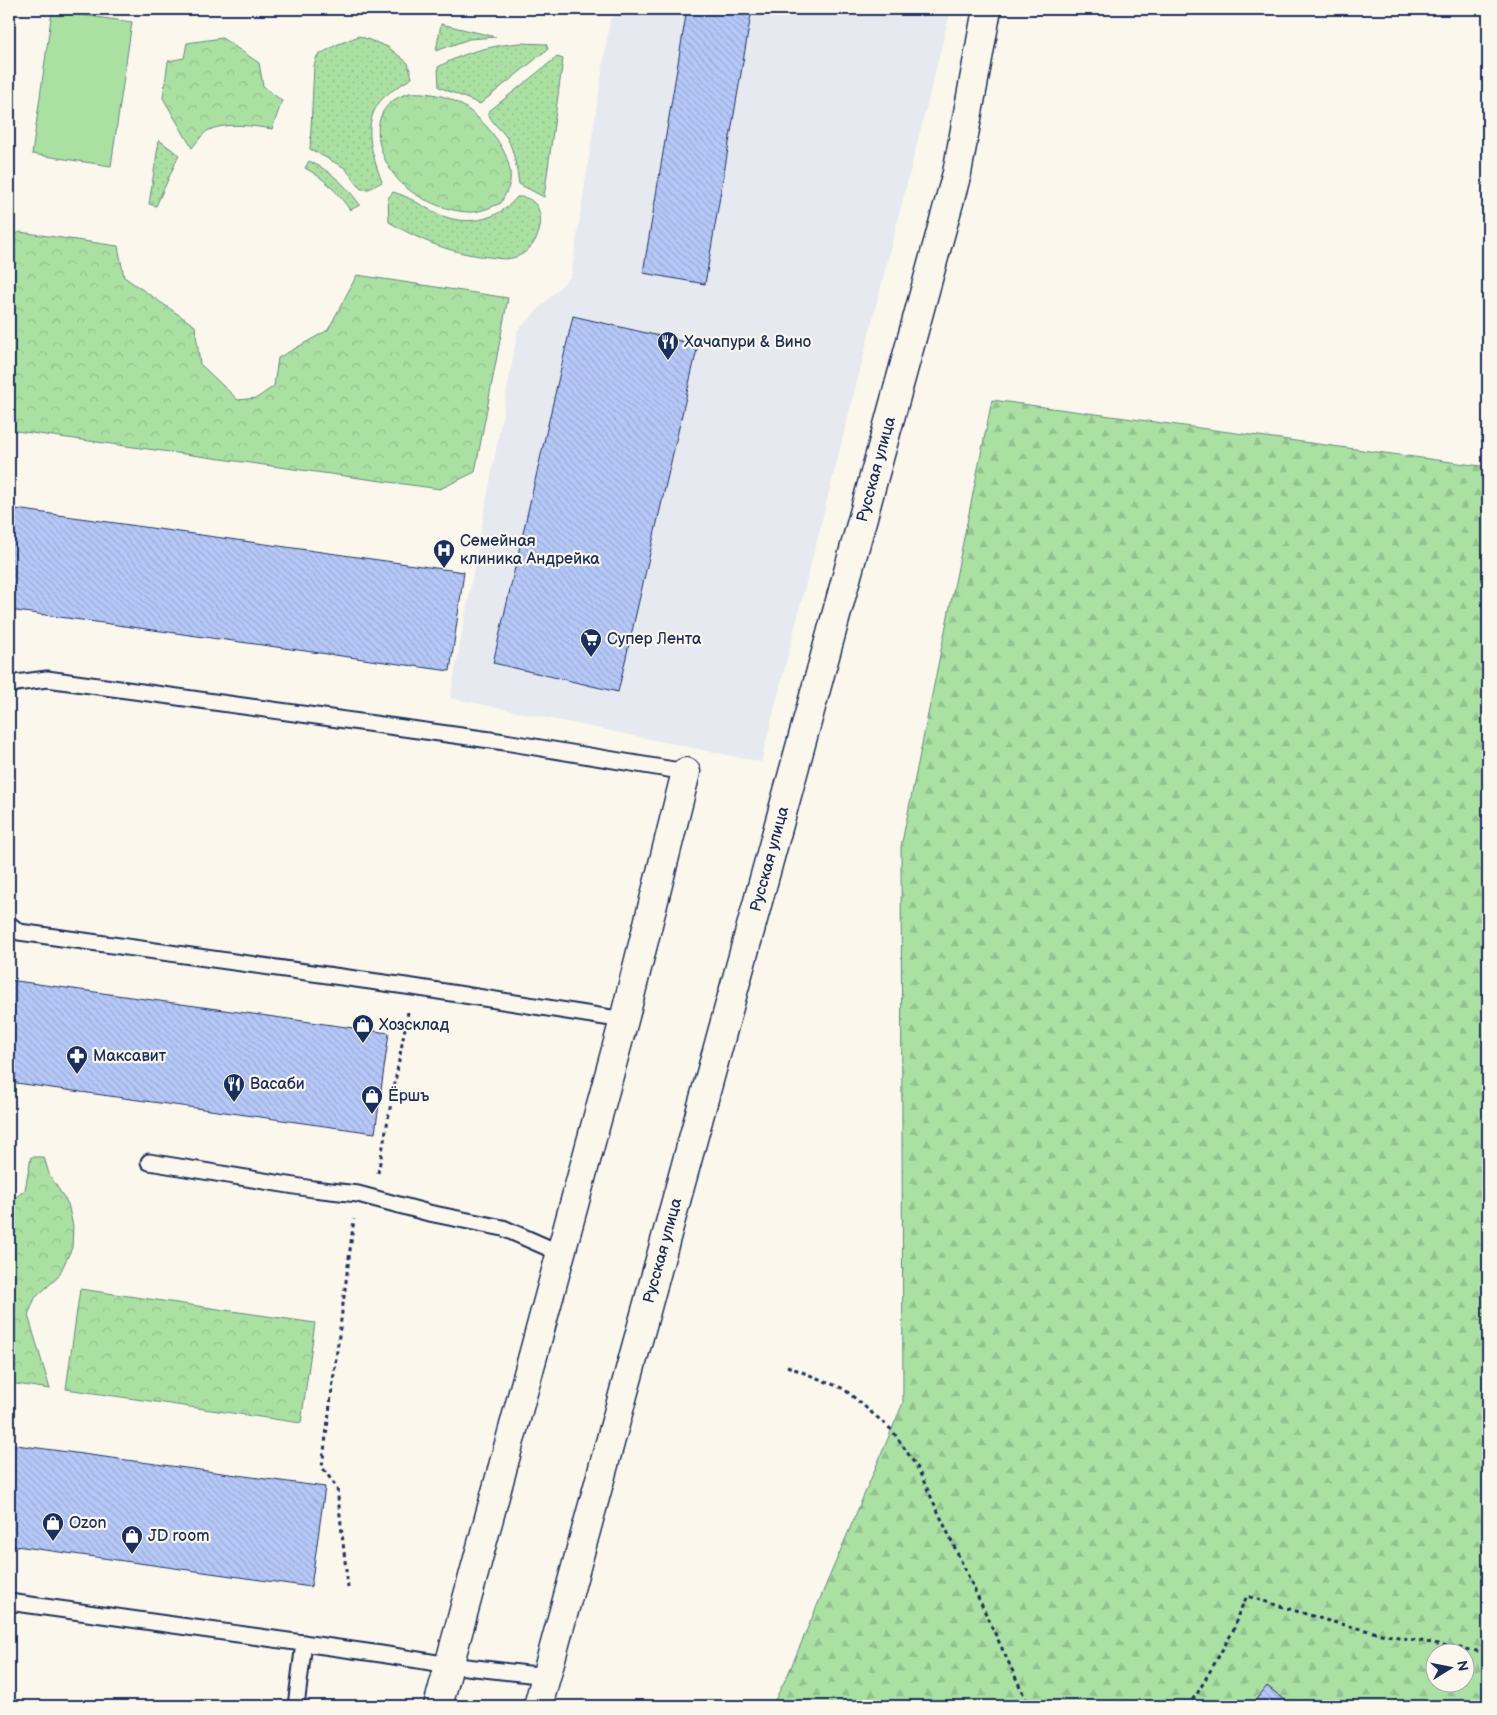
<svg xmlns="http://www.w3.org/2000/svg" width="1497" height="1715" font-family="'Balsamiq Sans',sans-serif">
<defs>
<pattern id="grass-dots" width="8" height="8" patternUnits="userSpaceOnUse" patternTransform="scale(1.25)"><rect width="8" height="8" fill="#abe0a3"/><path d="M2 2h.1M6 6h.1" fill="none" stroke="#93c08f" stroke-width="1.8" stroke-linecap="round"/></pattern>
<pattern id="forest-firs" width="22" height="20" patternUnits="userSpaceOnUse" patternTransform="scale(1.25)"><rect width="22" height="20" fill="#abe0a3"/><path d="M5 1l3.5 6h-7zM16 11l3.5 6h-7z" fill="#93c08f"/></pattern>
<pattern id="park-crowns" width="20" height="18" patternUnits="userSpaceOnUse" patternTransform="scale(1.25)"><rect width="20" height="18" fill="#abe0a3"/><path d="M2 6a3 3 0 1 1 6 0M12 15a3 3 0 1 1 6 0" fill="none" stroke="#93c08f"/></pattern>
<pattern id="building-back-hatch" width="6" height="6" patternUnits="userSpaceOnUse" patternTransform="scale(1.25)"><rect width="6" height="6" fill="#b6c8f8"/><path d="M-1 5l2 2M0 0l6 6M5-1l2 2" fill="none" stroke="#9cacd7"/></pattern>
</defs>
<rect width="100%" height="100%" fill="#fbf7ec"/>
<filter id="ink" filterUnits="userSpaceOnUse"><feTurbulence type="fractalNoise" baseFrequency=".02" numOctaves="2"/><feDisplacementMap in="SourceGraphic" scale="10" xChannelSelector="R" yChannelSelector="G"/><feConvolveMatrix kernelMatrix="1 2 1 2 8 2 1 2 1" color-interpolation-filters="sRGB"/></filter>
<g filter="url(#ink)">
<!-- built -->
<polygon fill="#e6e9f0" points="627,9 951,9 761,762 450,698 518,330 571,276 610,19"/>
<!-- grass -->
<g fill="url(#grass-dots)" stroke="#638880">
<polygon points="441,24 496,37 469,39 436,51"/>
<path d="M359,36L388,47L408,63L412,78C403,84 391,90 383,98C360,122 372,154 382,182L369,189H361L345,168L310,149L314,66L317,56L336,45Z"/>
<path d="M520,43L546,44L548,49L480,104L439,87L438,67C465,52 489,46 520,43Z"/>
<path d="M557,57L563,59L544,197L519,184C517,171 514,149 507,138C501,129 491,123 488,112Z"/>
<polygon points="159,140 179,155 156,206 149,204"/>
<path d="M309,161C331,171 347,186 360,205L350,210C336,191 327,180 305,168Z"/>
<path d="M393,192C408,196 422,206 436,213C464,227 497,222 517,197C552,195 546,251 512,258C505,260 497,258 489,257C453,254 421,241 389,222L388,198Z"/>
</g>
<!-- forest -->
<path fill="url(#forest-firs)" stroke="#638880" fill-rule="evenodd" d="M992,400L1488,467V1706H772L789,1672L903,1403L901,847ZM1434,1652H1464V1682H1434Z"/>
<!-- park -->
<g fill="url(#park-crowns)" stroke="#638880">
<path d="M222,38L259,63L263,86L282,101L272,129C254,126 226,122 209,130C203,133 197,142 192,148L163,98L168,61L184,58L187,43Z"/>
<path d="M410,93C422,92 436,94 448,98C476,109 514,149 510,181C509,189 504,196 501,203C491,207 479,213 468,212C446,211 418,199 402,184C375,157 363,105 410,93Z"/>
<polygon points="20,232 118,246 124,277 195,326 200,364 238,400 257,398 274,386 278,358 328,330 357,275 508,298 475,472 440,489 9,430 9,238"/>
<polygon points="31,1157 44,1157 49,1174 68,1204 73,1226 72,1248 58,1277 35,1298 28,1315 50,1389 9,1383 9,1194 16,1197 25,1190"/>
<polygon points="80,1289 315,1323 301,1423 66,1389"/>
</g>
<!-- garden -->
<polygon fill="#abe0a3" stroke="#638880" points="52,11 132,22 111,166 32,154"/>
<!-- building -->
<g fill="url(#building-back-hatch)" stroke="#1b2f5e">
<polygon points="687,9 752,9 705,284 643,273"/>
<polygon points="573,316 698,345 618,692 493,663"/>
<polygon points="16,509 464,572 450,671 9,610 9,561"/>
<polygon points="9,980 389,1033 375,1133 9,1082"/>
<polygon points="9,1444 325,1487 311,1587 9,1545"/>
<polygon points="1267,1686 1293,1706 1251,1706"/>
</g>
<g fill="none" stroke-linecap="round" stroke-linejoin="round">
<!-- lane casing -->
<g stroke="#1b2f5e" stroke-width="19">
<g id="lane">
<polyline points="9,686 16,683 47,679 505,742 686,772"/>
<polyline points="9,924 19,932 413,987 624,1020"/>
<polyline points="149,1162 313,1189 358,1194 429,1213 503,1228 560,1253"/>
<polyline points="9,1602 381,1654 449,1665 546,1676"/>
<polyline points="296,1706 304,1643"/>
</g>
</g>
<!-- street casing -->
<g stroke="#1b2f5e" stroke-width="31">
<polyline id="street" points="438,1706 624,1020 686,772"/>
</g>
<!-- secondary casing -->
<g stroke="#1b2f5e" stroke-width="31">
<g id="secondary">
<path id="s1" d="M538,1706L957,173L987,9"/>
</g>
</g>
<!-- path -->
<g stroke="#1b2f5e" stroke-width="3" stroke-dasharray="4 4" stroke-linecap="butt">
<polyline points="378,1173 408,1012"/>
<polyline points="787,1366 844,1389 892,1430 917,1467 1029,1706"/>
<polyline points="348,1588 337,1488 322,1467 354,1219"/>
<polyline points="1187,1706 1197,1694 1233,1631 1238,1615 1247,1596 1329,1621 1381,1634 1488,1653"/>
</g>
<!-- lane -->
<use href="#lane" stroke="#fbf7ec" stroke-width="15"/>
<!-- street -->
<use href="#street" stroke="#fbf7ec" stroke-width="28"/>
<!-- secondary -->
<use href="#secondary" stroke="#fbf7ec" stroke-width="28"/>
</g>
</g>
<!-- icons -->
<defs>
<g id="restaurant-pin" transform="scale(1.125)"><path d="M0 17L-7.5 6A9.5 9.5 0 1 1 7.5 6Z" fill="#1b2f5e" stroke="#fbf7ec"/><path d="M-5-6h1v4h1v-4h1v4h1v-4h1v5L-1.5 .5V6h-2V.5L-5-1ZM5-6V6H3V1.5H1.5Q1.5-4 5-6Z" fill="#fff"/></g>
<g id="hospital-pin" transform="scale(1.125)"><path d="M0 17L-7.5 6A9.5 9.5 0 1 1 7.5 6Z" fill="#1b2f5e" stroke="#fbf7ec"/><path d="M-5-5h3v3.5h4V-5h3V5h-3V1.5h-4V5h-3Z" fill="#fff"/></g>
<g id="supermarket-pin" transform="scale(1.125)"><path d="M0 17L-7.5 6A9.5 9.5 0 1 1 7.5 6Z" fill="#1b2f5e" stroke="#fbf7ec"/><path d="M-6-5.5h2.5l.6 2H6L4.5 2H-2.5L-4.4-4H-6ZM-1.5 3.2a1.3 1.3 0 1 0 .1 0ZM3 3.2a1.3 1.3 0 1 0 .1 0Z" fill="#fff"/></g>
<g id="shop-pin" transform="scale(1.125)"><path d="M0 17L-7.5 6A9.5 9.5 0 1 1 7.5 6Z" fill="#1b2f5e" stroke="#fbf7ec"/><path d="M-5-2.5h2.3a2.7 3.5 0 0 1 5.4 0H5L5.5 6h-11ZM-1.5-2.5h3a1.5 2.3 0 0 0-3 0Z" fill="#fff"/></g>
<g id="pharmacy-pin" transform="scale(1.125)"><path d="M0 17L-7.5 6A9.5 9.5 0 1 1 7.5 6Z" fill="#1b2f5e" stroke="#fbf7ec"/><path d="M-2-6h4v4h4v4h-4v4h-4v-4h-4v-4h4Z" fill="#fff"/></g>
</defs>
<g fill-rule="evenodd">
<use href="#restaurant-pin" x="668" y="342"/>
<use href="#hospital-pin" x="444" y="550"/>
<use href="#supermarket-pin" x="591" y="639"/>
<use href="#shop-pin" x="363" y="1025"/>
<use href="#pharmacy-pin" x="77" y="1056"/>
<use href="#restaurant-pin" x="234" y="1084"/>
<use href="#shop-pin" x="372" y="1096"/>
<use href="#shop-pin" x="53" y="1523"/>
<use href="#shop-pin" x="132" y="1536"/>
</g>
<g text-anchor="middle" dominant-baseline="central" stroke-width="4.5" stroke-linejoin="round" paint-order="stroke">
<!-- poi labels -->
<g font-size="16" fill="#1b2f5e" stroke="#fbf7ec" text-anchor="start">
<text x="684" y="342">Хачапури &amp; Вино</text>
<text x="460" y="541">Семейная<tspan x="460" dy="18">клиника Андрейка</tspan></text>
<text x="607" y="639">Супер Лента</text>
<text x="379" y="1025">Хозсклад</text>
<text x="93" y="1056">Максавит</text>
<text x="250" y="1084">Васаби</text>
<text x="388" y="1096">Ёршъ</text>
<text x="69" y="1523">Ozon</text>
<text x="148" y="1536">JD room</text>
</g>
<!-- street labels -->
<g font-size="16" fill="#1b2f5e" stroke="#fbf7ec">
<text stroke="none"><textPath href="#s1" startOffset="1282">Русская улица</textPath></text>
<text stroke="none"><textPath href="#s1" startOffset="878">Русская улица</textPath></text>
<text stroke="none"><textPath href="#s1" startOffset="472">Русская улица</textPath></text>
</g>
</g>
<!-- margin -->
<rect width="1497" height="1715" fill="none" stroke="#fbf7ec" stroke-width="30"/>
<rect x="15" y="15" width="1467" height="1685" fill="none" stroke="#1b2f5e" stroke-width="2" filter="url(#ink)"/>
<!-- north arrow -->
<g transform="translate(1450 1668) rotate(80)"><circle r="24" fill="#fbf7ec" stroke="#a1a7b3"/>
<path d="M0-4L9 19L0 12L-9 19Z" fill="#1b2f5e"/>
<text y="-8" font-size="14" font-weight="bold" text-anchor="middle" fill="#1b2f5e">N</text>
</g>
</svg>
